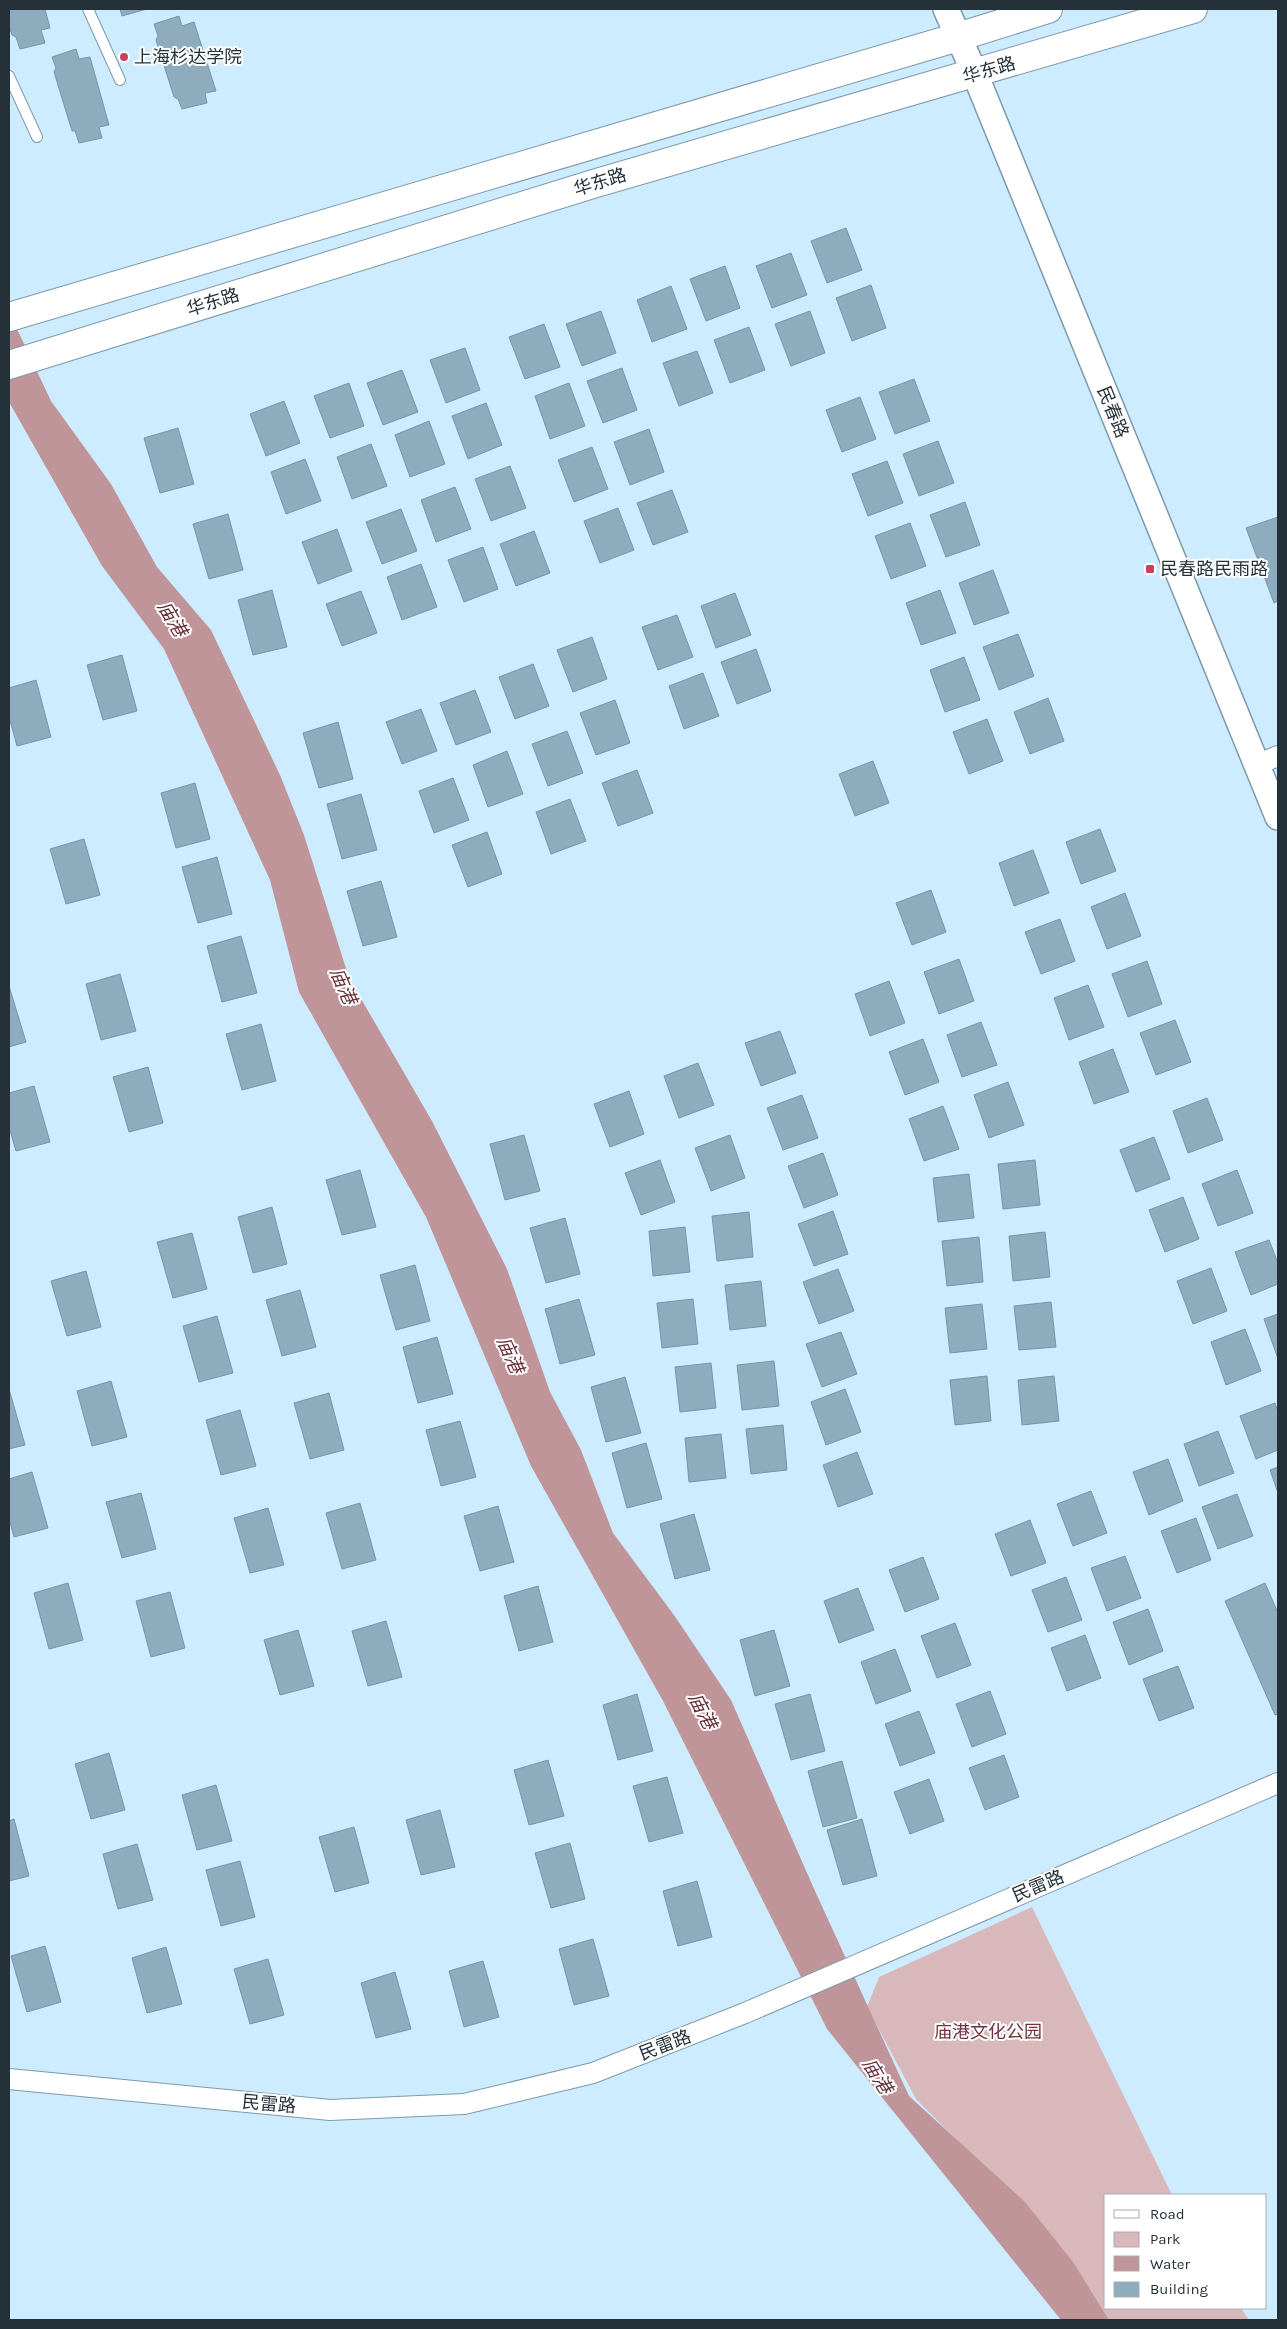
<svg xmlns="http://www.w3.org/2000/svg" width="1287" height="2329" font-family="Karla,'Noto Sans SC',sans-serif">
<rect width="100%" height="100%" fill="#cdecff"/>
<!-- green -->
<polygon fill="#d8b8bb" points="1032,1907 1172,2195 1106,2195 1106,2308 1241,2308 1249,2320 1101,2320 1032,2216 916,2099 867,2007 879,1977"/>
<!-- water -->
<polygon fill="#c0959a" points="9,312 51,401 111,484 157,567 211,630 280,775 304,835 349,978 432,1121 507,1269 550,1392 581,1450 613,1533 674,1615 731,1700 815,1891 909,2096 1025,2202 1073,2262 1109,2320 1061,2320 827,2029 663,1701 531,1466 426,1217 299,992 270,880 164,649 102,566 9,402"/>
<!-- building -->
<g fill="#8facbe" stroke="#7895a6">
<polygon points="9,9 45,9 50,28 41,30 45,43 20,49 16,37 12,35 9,26"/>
<polygon points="120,9 147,9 122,16"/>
<polygon points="179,16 182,26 194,22 216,91 205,93 207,103 182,109 178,99 174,97 156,40 158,36 154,24"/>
<polygon points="76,49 79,59 90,57 109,125 99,127 102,138 79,143 75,131 72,131 54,72 56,68 52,57"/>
<polygon points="846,228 862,270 827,283 811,241"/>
<polygon points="791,253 807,295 772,308 756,266"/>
<polygon points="725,266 740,308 706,321 690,279"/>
<polygon points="871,285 886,328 852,341 836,298"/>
<polygon points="671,286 687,329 652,342 637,300"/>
<polygon points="601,311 616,353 582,366 566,324"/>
<polygon points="810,311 825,353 791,366 775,324"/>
<polygon points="544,324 560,367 525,379 509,337"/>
<polygon points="749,327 765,370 730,383 714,340"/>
<polygon points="465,348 480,390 446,403 430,360"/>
<polygon points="697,351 713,393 679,406 663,363"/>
<polygon points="622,368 637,410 603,423 587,381"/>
<polygon points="402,370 418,412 383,425 367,383"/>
<polygon points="914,379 930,421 895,434 879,392"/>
<polygon points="349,383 364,426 330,438 314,396"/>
<polygon points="569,383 585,426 550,439 535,396"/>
<polygon points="860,397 876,439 842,452 826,410"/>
<polygon points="284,401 300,443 266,456 250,414"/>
<polygon points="486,403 502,445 468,459 452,416"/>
<polygon points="429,421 445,464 410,477 395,435"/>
<polygon points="178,428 194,484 160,493 144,438"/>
<polygon points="649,429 664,472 630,485 614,442"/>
<polygon points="938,441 954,483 919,496 903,454"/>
<polygon points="371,444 387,486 352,499 337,457"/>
<polygon points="592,447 608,489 574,502 558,460"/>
<polygon points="305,459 321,501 286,514 271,472"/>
<polygon points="887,461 903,503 868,516 852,474"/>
<polygon points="510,466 526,508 491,521 475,479"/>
<polygon points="455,487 471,529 436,542 421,500"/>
<polygon points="672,490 688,532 653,545 637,503"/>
<polygon points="965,502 980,545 946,557 930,515"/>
<polygon points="618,508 634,550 600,563 584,521"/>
<polygon points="401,509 417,551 382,564 366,522"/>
<polygon points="228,514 243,570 209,579 193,524"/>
<polygon points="1278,517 1278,601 1274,603 1246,528"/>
<polygon points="910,523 926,566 891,579 875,536"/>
<polygon points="337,529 352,571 318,584 302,542"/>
<polygon points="534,531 550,573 516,586 500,544"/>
<polygon points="483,547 498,589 464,602 448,560"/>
<polygon points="421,564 437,607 402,620 387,577"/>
<polygon points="993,570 1009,613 974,625 959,583"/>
<polygon points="272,590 287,647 253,655 238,600"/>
<polygon points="940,590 956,633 921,645 906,603"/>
<polygon points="361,591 377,633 342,646 326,604"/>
<polygon points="735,593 751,635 716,648 701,606"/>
<polygon points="677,615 693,657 658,670 642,627"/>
<polygon points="1018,634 1034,676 999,690 983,647"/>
<polygon points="592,637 607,679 573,692 557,650"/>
<polygon points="756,649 771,691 737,704 721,662"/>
<polygon points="122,655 137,711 103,720 87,665"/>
<polygon points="964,657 980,700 945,712 930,670"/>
<polygon points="533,664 549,706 515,719 499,677"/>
<polygon points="703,673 719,716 684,729 669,686"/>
<polygon points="36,680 51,737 17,746 9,717 9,688"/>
<polygon points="475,690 491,732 456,745 440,703"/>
<polygon points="1048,698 1064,741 1030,754 1014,712"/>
<polygon points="615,700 630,743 596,755 580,713"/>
<polygon points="421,709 437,751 402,764 386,722"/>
<polygon points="987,719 1003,761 969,774 953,732"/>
<polygon points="338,722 353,779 319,788 303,733"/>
<polygon points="567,731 583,773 548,786 532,744"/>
<polygon points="507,751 523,794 488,807 473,765"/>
<polygon points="873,761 889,803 855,816 839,774"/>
<polygon points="637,770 653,813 618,826 602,783"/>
<polygon points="453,778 469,820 434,833 419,791"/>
<polygon points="195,783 210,839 176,848 161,793"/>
<polygon points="361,794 377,850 342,859 327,804"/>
<polygon points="570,799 586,841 551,854 536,812"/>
<polygon points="1100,829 1116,871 1081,884 1066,842"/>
<polygon points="487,832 502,874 468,887 452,845"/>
<polygon points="84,839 100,895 66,904 50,849"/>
<polygon points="1033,850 1049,893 1014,906 999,863"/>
<polygon points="217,857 232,914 198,923 182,867"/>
<polygon points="381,881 397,937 363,946 347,891"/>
<polygon points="931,890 946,932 912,945 896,903"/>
<polygon points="1125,893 1141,936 1107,949 1091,907"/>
<polygon points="1060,919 1075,961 1041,974 1025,932"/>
<polygon points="241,936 257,993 222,1002 207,946"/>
<polygon points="959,959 974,1001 939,1014 924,972"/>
<polygon points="1147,961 1162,1004 1128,1017 1112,974"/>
<polygon points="120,974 136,1031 101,1040 86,984"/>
<polygon points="889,981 905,1023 870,1036 855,994"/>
<polygon points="1088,985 1104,1027 1069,1040 1054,998"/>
<polygon points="9,986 26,1042 9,1047"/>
<polygon points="1175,1020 1191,1062 1156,1075 1140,1033"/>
<polygon points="981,1022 997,1065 962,1077 947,1035"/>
<polygon points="261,1024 276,1081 242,1090 226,1034"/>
<polygon points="780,1031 796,1073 761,1086 745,1043"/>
<polygon points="923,1039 939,1082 905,1095 889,1052"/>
<polygon points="1113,1049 1129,1092 1094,1104 1079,1062"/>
<polygon points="698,1063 714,1105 679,1118 664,1076"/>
<polygon points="148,1067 163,1123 129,1132 113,1077"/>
<polygon points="1008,1082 1024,1125 989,1138 974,1095"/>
<polygon points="34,1086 50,1142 16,1151 9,1127 9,1093"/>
<polygon points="629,1091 644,1134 610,1147 594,1104"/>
<polygon points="802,1095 818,1138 783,1150 767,1108"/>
<polygon points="1207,1098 1223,1140 1188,1153 1173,1111"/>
<polygon points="943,1106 959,1149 924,1161 909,1119"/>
<polygon points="524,1135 540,1191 505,1200 490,1144"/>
<polygon points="730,1135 745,1178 711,1191 695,1148"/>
<polygon points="1154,1137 1170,1179 1136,1192 1120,1150"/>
<polygon points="823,1153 838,1195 804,1208 788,1166"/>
<polygon points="660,1160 675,1202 641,1215 625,1173"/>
<polygon points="1035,1160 1040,1205 1003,1209 998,1164"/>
<polygon points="360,1170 376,1227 342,1235 326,1180"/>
<polygon points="1237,1170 1253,1213 1218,1226 1202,1184"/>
<polygon points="969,1174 974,1218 938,1222 933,1178"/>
<polygon points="1183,1197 1199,1239 1165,1252 1149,1210"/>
<polygon points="272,1207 287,1264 253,1273 238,1217"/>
<polygon points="833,1211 848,1254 814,1266 798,1224"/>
<polygon points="749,1212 753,1257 717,1261 712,1216"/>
<polygon points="565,1218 580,1274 546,1283 530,1228"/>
<polygon points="685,1227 690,1272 653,1276 649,1231"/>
<polygon points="1045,1232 1050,1277 1013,1281 1009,1236"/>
<polygon points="192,1233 207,1289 173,1298 157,1242"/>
<polygon points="979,1237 983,1282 947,1286 942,1241"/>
<polygon points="1269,1240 1278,1263 1278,1284 1251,1295 1235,1252"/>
<polygon points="415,1265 430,1321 396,1330 380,1275"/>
<polygon points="1211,1268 1227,1311 1193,1324 1177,1281"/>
<polygon points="838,1269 854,1311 819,1324 803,1282"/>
<polygon points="86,1271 101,1327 67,1336 51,1281"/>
<polygon points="761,1281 766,1326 730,1330 725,1285"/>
<polygon points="300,1290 316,1347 282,1356 266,1300"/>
<polygon points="579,1299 595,1355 560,1364 545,1309"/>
<polygon points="693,1299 698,1344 662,1348 657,1303"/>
<polygon points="1051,1302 1056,1347 1019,1350 1014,1306"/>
<polygon points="982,1304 987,1349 950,1353 945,1308"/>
<polygon points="1278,1314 1278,1359 1264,1319"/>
<polygon points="217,1316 233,1373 199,1382 183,1326"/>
<polygon points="1245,1329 1261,1371 1226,1385 1211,1342"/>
<polygon points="841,1332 857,1374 822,1387 806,1344"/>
<polygon points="437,1337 453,1394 418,1403 403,1347"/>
<polygon points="774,1361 779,1406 742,1410 737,1365"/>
<polygon points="711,1363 716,1408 680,1412 675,1367"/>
<polygon points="987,1376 991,1421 955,1425 950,1380"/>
<polygon points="1054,1376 1059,1421 1022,1425 1018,1380"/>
<polygon points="625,1377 641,1433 606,1442 591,1387"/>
<polygon points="111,1381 127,1437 92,1446 77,1391"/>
<polygon points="9,1389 25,1445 9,1449"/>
<polygon points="845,1389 861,1432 826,1445 811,1402"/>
<polygon points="329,1393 344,1450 310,1459 294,1403"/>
<polygon points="1275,1403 1278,1412 1278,1450 1256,1459 1240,1416"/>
<polygon points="240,1410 256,1466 221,1475 206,1420"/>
<polygon points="460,1421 476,1477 441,1486 426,1430"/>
<polygon points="783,1425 787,1470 751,1474 746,1429"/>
<polygon points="1218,1431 1234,1473 1199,1486 1184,1444"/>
<polygon points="721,1434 726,1478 689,1482 685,1438"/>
<polygon points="646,1443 662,1499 627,1508 612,1453"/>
<polygon points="857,1452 873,1494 838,1507 823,1465"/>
<polygon points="1168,1459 1183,1501 1149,1515 1133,1472"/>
<polygon points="1278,1467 1278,1493 1270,1470"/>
<polygon points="32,1472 48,1528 14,1537 9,1519 9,1479"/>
<polygon points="1091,1491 1107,1533 1073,1546 1057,1504"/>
<polygon points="141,1493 156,1549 122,1558 106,1502"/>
<polygon points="1237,1494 1253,1536 1218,1549 1202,1507"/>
<polygon points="360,1503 376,1560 342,1569 326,1513"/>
<polygon points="498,1506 514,1562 480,1571 464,1516"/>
<polygon points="268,1508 284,1565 250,1573 234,1518"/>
<polygon points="694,1514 710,1570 675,1579 660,1524"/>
<polygon points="1196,1518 1211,1560 1177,1573 1161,1531"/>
<polygon points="1030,1520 1046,1563 1011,1576 995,1534"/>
<polygon points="1125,1556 1141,1598 1107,1611 1091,1568"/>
<polygon points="923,1557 939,1599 905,1612 889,1570"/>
<polygon points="1066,1577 1082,1620 1048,1632 1032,1590"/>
<polygon points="68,1583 83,1640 49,1649 34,1593"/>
<polygon points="1265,1583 1278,1613 1278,1714 1275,1715 1225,1601"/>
<polygon points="538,1586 553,1642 519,1651 504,1596"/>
<polygon points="858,1588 874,1630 839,1643 824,1601"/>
<polygon points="170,1592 185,1648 151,1657 136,1601"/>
<polygon points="1148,1609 1163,1651 1129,1665 1113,1622"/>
<polygon points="386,1621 402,1677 368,1686 352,1631"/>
<polygon points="955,1623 971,1665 937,1678 921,1636"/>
<polygon points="298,1630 314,1686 280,1695 264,1640"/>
<polygon points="774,1630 790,1686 755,1696 740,1640"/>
<polygon points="1085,1635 1101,1678 1067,1691 1051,1648"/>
<polygon points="895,1649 911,1691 876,1704 861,1662"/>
<polygon points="1178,1666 1194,1708 1159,1721 1143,1679"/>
<polygon points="990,1691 1006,1734 972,1747 956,1704"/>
<polygon points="637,1694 653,1751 618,1760 603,1705"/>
<polygon points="810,1694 825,1751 791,1760 775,1704"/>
<polygon points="919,1711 935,1753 900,1766 885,1724"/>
<polygon points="109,1753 125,1810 91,1819 75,1764"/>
<polygon points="1004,1755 1019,1797 985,1810 969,1768"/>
<polygon points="548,1760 564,1816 529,1825 514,1770"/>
<polygon points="842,1761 857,1818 823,1827 808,1771"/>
<polygon points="667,1777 683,1833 649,1842 633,1786"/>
<polygon points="929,1779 944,1821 910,1834 894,1792"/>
<polygon points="216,1785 232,1841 197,1850 182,1795"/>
<polygon points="440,1810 455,1867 421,1875 406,1820"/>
<polygon points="14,1819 29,1876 9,1881 9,1821"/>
<polygon points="862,1819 877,1876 843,1885 827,1830"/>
<polygon points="354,1827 369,1883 335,1892 319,1837"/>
<polygon points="570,1843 585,1899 551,1908 535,1853"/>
<polygon points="137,1844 153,1900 118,1909 103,1854"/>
<polygon points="240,1861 255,1917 221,1926 206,1870"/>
<polygon points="697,1881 712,1937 678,1946 663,1891"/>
<polygon points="593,1939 609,1996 574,2005 559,1949"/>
<polygon points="45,1946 61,2002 27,2012 11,1956"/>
<polygon points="166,1947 182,2004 147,2013 132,1958"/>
<polygon points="268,1959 284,2015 250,2024 234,1969"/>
<polygon points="483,1961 499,2017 464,2027 449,1971"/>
<polygon points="395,1972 411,2029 376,2038 361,1983"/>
</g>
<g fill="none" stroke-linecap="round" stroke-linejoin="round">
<!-- service casing -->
<g stroke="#7d9aab" stroke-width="12">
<g id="service">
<polyline points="88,9 120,80"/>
<polyline points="9,76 37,137"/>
</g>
</g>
<!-- minor casing -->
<g stroke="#7d9aab" stroke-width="22">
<g id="minor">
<polyline points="1256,765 1278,756"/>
<polyline points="9,2079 330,2110 464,2104 593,2073 745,2013 1278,1783"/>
</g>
</g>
<!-- tertiary casing -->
<g stroke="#7d9aab" stroke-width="28">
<polyline id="tertiary" points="946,9 975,74 1278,817"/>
</g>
<!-- trunk casing -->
<g stroke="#7d9aab" stroke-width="30">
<g id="trunk">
<polyline points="9,317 958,37 1048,9"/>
<polyline points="9,365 593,184 1193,9"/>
</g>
</g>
<!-- service -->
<use href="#service" stroke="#fff" stroke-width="10"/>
<!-- minor -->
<use href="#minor" stroke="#fff" stroke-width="20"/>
<!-- tertiary -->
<use href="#tertiary" stroke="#fff" stroke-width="25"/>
<!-- trunk -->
<use href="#trunk" stroke="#fff" stroke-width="28"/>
</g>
<!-- markers -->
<g fill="#cd3d5e" stroke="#fff" stroke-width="2">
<circle cx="124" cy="57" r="5"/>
<rect x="1145" y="564" width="10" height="10" rx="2.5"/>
</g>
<g text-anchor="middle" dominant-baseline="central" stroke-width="4" stroke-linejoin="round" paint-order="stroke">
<!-- poi labels -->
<g font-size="18" fill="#253138" stroke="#fff" text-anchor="start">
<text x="134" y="57">上海杉达学院</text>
<text x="1160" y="569">民春路民雨路</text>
</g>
<!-- street labels -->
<g font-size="18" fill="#253138" stroke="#fff">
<text transform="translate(989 70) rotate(-16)">华东路</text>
<text transform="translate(600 182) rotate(-17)">华东路</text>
<text transform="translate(213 302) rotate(-17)">华东路</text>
<text transform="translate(1113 412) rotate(68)">民春路</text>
<text transform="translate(1038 1886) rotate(-23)">民雷路</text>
<text transform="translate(665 2045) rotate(-21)">民雷路</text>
<text transform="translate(269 2104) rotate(5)">民雷路</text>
</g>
<!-- park labels -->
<g font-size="18" fill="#6e343e" stroke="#fff">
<text x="988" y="2032">庙港文化公园</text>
</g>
<!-- water labels -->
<g font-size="19" font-style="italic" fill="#682f38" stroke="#fff">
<text transform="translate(172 619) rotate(59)">庙港</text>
<text transform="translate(343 986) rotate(66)">庙港</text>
<text transform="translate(510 1355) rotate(66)">庙港</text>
<text transform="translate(702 1711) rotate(63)">庙港</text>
<text transform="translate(877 2076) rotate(58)">庙港</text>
</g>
</g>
<!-- border -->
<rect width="1287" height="2329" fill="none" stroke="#253138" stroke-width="20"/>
<!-- legend -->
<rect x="1104" y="2194" width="162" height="115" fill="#ffffff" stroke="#a8adaf"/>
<rect x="1114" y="2210" width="25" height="8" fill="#ffffff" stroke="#a8adaf"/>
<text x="1150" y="2219" font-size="15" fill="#253138">Road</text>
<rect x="1114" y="2232" width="25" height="15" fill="#d8b8bb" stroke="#a8adaf"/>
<text x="1150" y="2244" font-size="15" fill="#253138">Park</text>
<rect x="1114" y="2256" width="25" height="15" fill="#c0959a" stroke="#a8adaf"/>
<text x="1150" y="2269" font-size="15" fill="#253138">Water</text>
<rect x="1114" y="2282" width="25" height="15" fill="#8facbe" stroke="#a8adaf"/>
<text x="1150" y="2294" font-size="15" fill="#253138">Building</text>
</svg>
